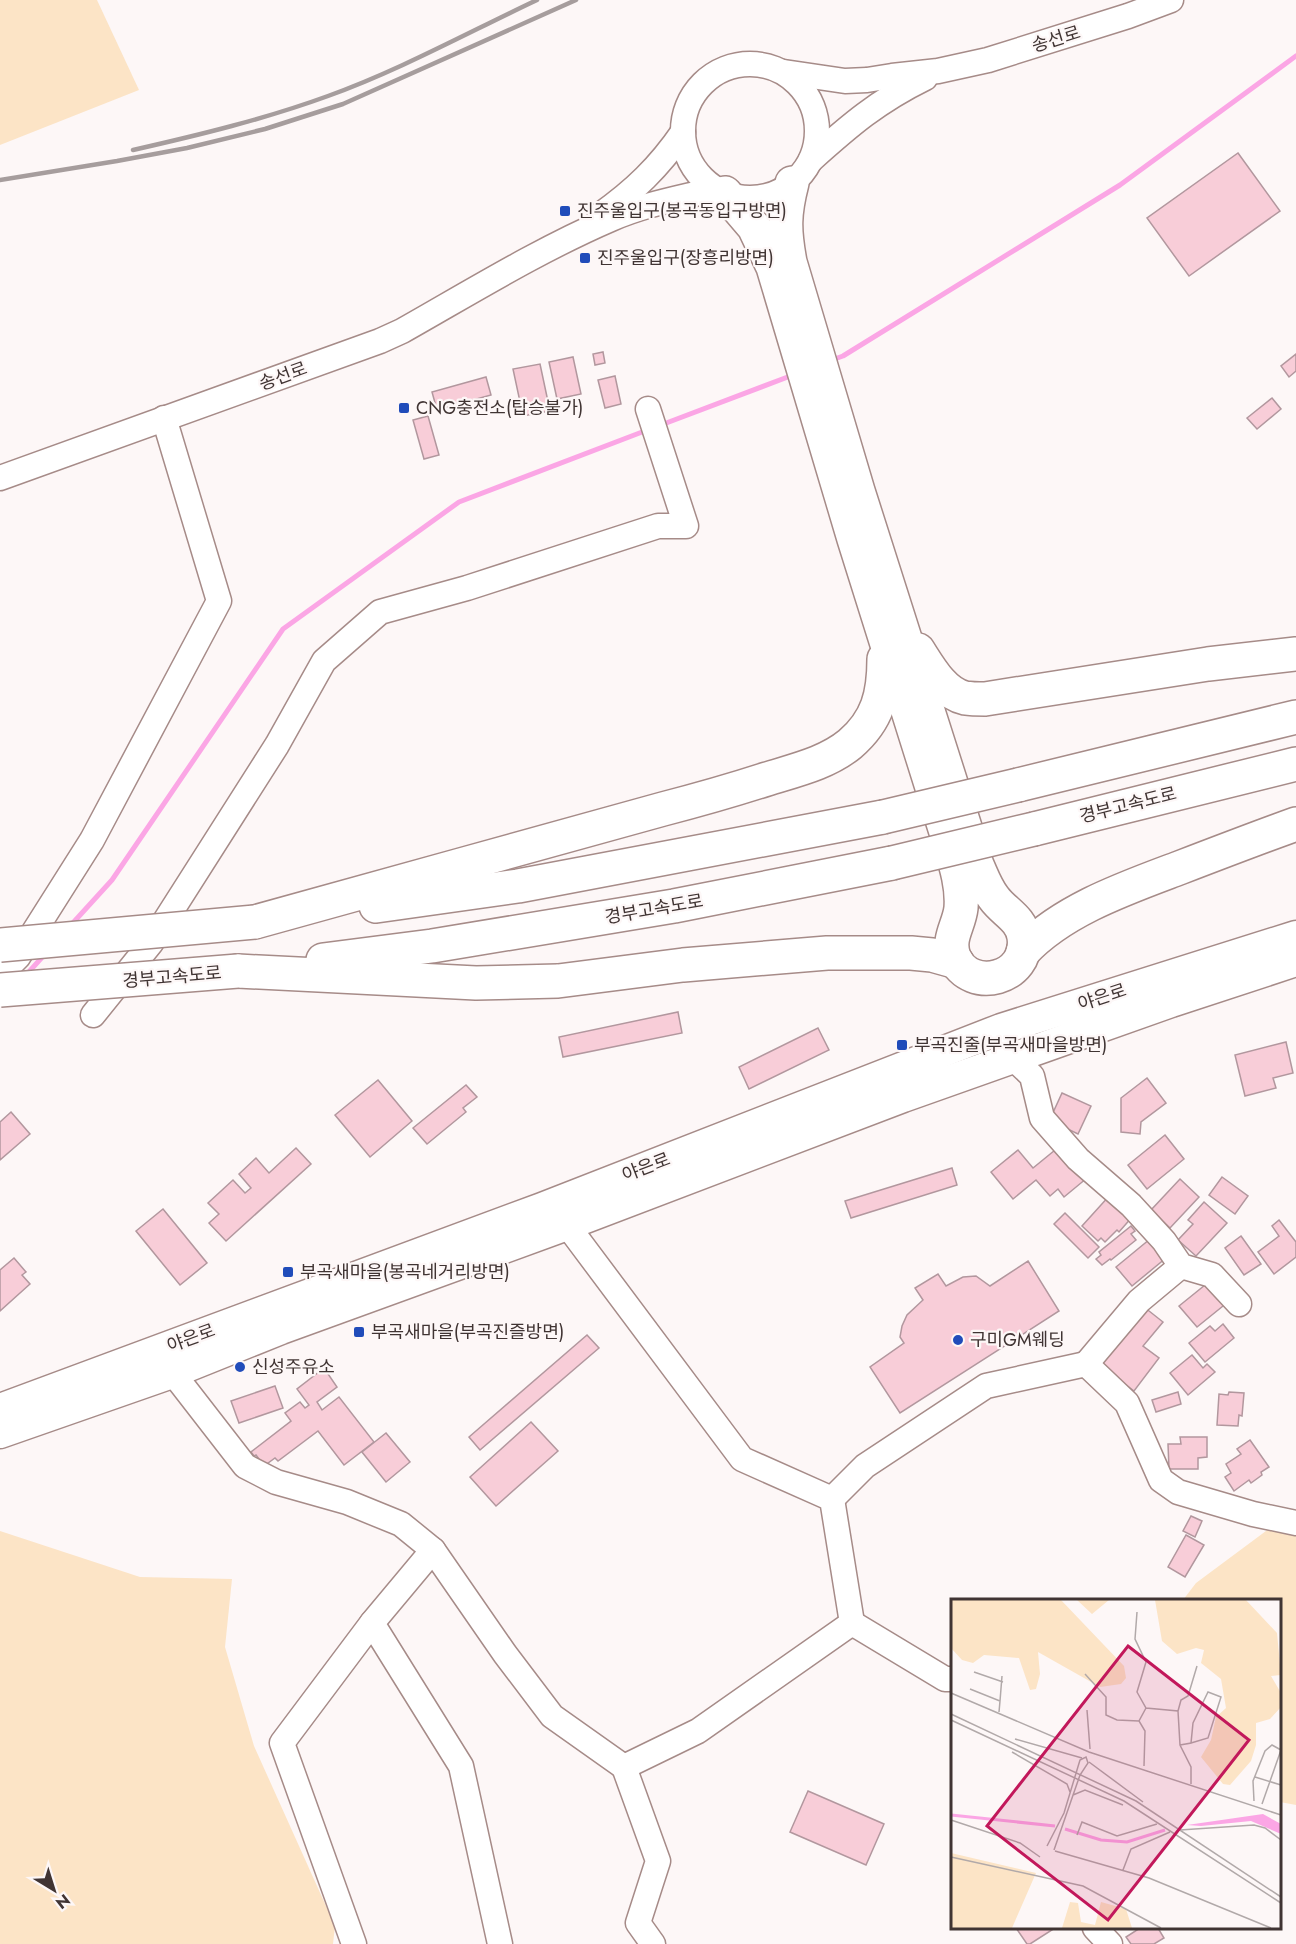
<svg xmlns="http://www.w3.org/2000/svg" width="1296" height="1944" font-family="Jost,'Noto Sans KR',sans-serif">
<rect width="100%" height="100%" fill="#fdf7f7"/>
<!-- green -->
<g fill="#fce4c6">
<polygon points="0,0 97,0 139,90 0,145"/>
<polygon points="1296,1527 1296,1805 1280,1802 1280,1600 1183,1600 1196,1583 1270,1528"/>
<polygon points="0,1531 140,1577 232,1579 225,1647 254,1746 335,1926 333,1944 0,1944"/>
</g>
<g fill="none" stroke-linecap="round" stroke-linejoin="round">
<!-- stream -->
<g stroke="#fba6e5" stroke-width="5">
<polyline points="829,361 843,356 1120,185 1296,56"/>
<polyline points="661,425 793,375"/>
<polyline points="71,925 112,880 283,629 459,502 650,429"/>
<polyline points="27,974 45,954"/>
</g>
</g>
<!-- building -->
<g fill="#f8cdd8" stroke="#b2979e" stroke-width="1.5">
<polygon points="1238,153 1280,211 1189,276 1147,218"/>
<polygon points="603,352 605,363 595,365 593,354"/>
<polygon points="1296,354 1296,371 1289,377 1281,366"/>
<polygon points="573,357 581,394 557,399 549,362"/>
<polygon points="540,364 550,411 523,416 513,369"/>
<polygon points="615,376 621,404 605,408 598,380"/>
<polygon points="486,377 491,395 437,410 432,392"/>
<polygon points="1272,398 1281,409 1257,429 1247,418"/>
<polygon points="428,416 439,455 424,459 413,420"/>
<polygon points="678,1012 682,1033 563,1057 559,1037"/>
<polygon points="818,1028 829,1050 749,1089 739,1067"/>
<polygon points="1286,1042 1293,1073 1273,1078 1276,1088 1245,1096 1235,1055"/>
<polygon points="1147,1078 1166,1103 1141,1122 1140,1134 1121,1132 1121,1098"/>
<polygon points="378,1080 412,1121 370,1157 335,1115"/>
<polygon points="466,1085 477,1097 463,1108 466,1112 427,1144 413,1128"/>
<polygon points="1062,1093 1091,1106 1078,1134 1053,1122 1051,1117"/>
<polygon points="11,1112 30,1134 0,1160 0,1122"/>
<polygon points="1165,1135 1184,1159 1147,1189 1128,1165"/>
<polygon points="1060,1146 1087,1178 1064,1197 1058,1189 1050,1196 1036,1180 1013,1199 991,1172 1018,1150 1033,1168"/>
<polygon points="296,1148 311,1164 226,1241 209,1223 219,1214 208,1203 233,1180 245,1193 251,1188 239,1174 256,1158 269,1173"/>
<polygon points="952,1168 957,1185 851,1218 845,1201"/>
<polygon points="1222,1177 1248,1196 1235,1214 1209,1195"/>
<polygon points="1180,1179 1199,1197 1170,1228 1151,1210"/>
<polygon points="1110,1195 1133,1216 1119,1232 1117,1230 1105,1242 1101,1238 1098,1241 1082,1226"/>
<polygon points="1204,1202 1227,1223 1196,1256 1178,1240 1193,1224 1188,1220"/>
<polygon points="163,1209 207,1263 180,1285 136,1231"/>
<polygon points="1065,1213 1099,1247 1088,1258 1054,1224"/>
<polygon points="1279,1220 1296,1242 1296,1257 1274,1274 1258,1252 1279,1236 1272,1226"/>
<polygon points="1131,1226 1135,1231 1131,1234 1136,1240 1111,1260 1110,1259 1102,1265 1096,1259 1101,1255 1099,1252"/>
<polygon points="1241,1236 1261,1264 1244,1275 1225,1248"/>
<polygon points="1150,1239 1166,1258 1132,1286 1116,1267"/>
<polygon points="14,1258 26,1272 22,1275 30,1284 0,1311 0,1270"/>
<polygon points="1028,1261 1059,1311 900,1413 870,1367 904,1343 900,1337 902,1326 907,1315 923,1300 915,1288 938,1274 946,1286 963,1277 976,1276 990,1286"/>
<polygon points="1210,1281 1228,1302 1197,1327 1179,1306"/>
<polygon points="1144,1307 1163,1322 1143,1346 1159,1358 1134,1391 1100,1365"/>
<polygon points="1223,1324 1234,1338 1205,1362 1189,1343 1210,1326 1215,1331"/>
<polygon points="587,1335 599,1348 480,1450 469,1437"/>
<polygon points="1192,1355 1203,1368 1207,1364 1215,1372 1188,1395 1170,1373"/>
<polygon points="324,1368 337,1387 317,1402 322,1410 339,1397 374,1442 344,1465 318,1431 278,1461 275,1458 264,1466 256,1455 254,1456 251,1452 291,1421 285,1413 300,1402 305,1408 309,1405 297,1389"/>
<polygon points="275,1386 283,1408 239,1423 231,1401"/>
<polygon points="1178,1392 1181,1404 1156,1412 1152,1400"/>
<polygon points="1229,1392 1244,1393 1242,1416 1239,1415 1238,1426 1217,1425 1219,1394 1228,1395"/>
<polygon points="531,1422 558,1451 496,1506 470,1477"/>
<polygon points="386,1433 410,1462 386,1482 362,1452"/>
<polygon points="1180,1437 1207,1437 1207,1457 1198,1458 1198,1469 1169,1469 1168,1444 1181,1444"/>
<polygon points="1250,1440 1269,1467 1261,1472 1262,1475 1251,1483 1249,1480 1234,1491 1225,1477 1231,1473 1226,1464 1241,1454 1237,1449"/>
<polygon points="1191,1516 1202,1521 1195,1537 1183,1531"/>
<polygon points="1186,1535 1204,1545 1185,1577 1168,1567"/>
<polygon points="808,1791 884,1824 866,1865 790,1832"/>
<polygon points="1016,1928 1055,1928 1030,1944 1027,1944"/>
<polygon points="1140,1928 1158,1928 1164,1938 1154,1944 1131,1944 1126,1937"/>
</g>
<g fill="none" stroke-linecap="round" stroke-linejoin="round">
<!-- minor casing -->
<g stroke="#a68b88" stroke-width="27">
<g id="minor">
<circle cx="750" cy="131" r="67"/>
<polyline points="784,72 845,81 867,80 892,76 938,71 988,60 1128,16 1171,0"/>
<path d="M811,160C850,125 878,101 925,78"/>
<path d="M600,215C634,191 659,167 683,132"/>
<path d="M0,478L380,341L402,331C471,292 539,250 611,219C645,204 681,198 716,189"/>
<polyline points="0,975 18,957 92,840 219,601 164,418"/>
<polyline points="93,1015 151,943 277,745 324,661 380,612 467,588 658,526 686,526 648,409"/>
<polyline points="1013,1058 1032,1076 1042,1118 1078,1159 1131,1205 1164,1241 1181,1266 1212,1275 1239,1304"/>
<polyline points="567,1225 742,1459 832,1499 852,1623"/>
<polyline points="162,1359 245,1466 276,1482 347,1502 401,1524 433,1550 505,1654 552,1716 624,1767 698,1731 852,1623 945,1679 952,1679"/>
<polyline points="1086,1364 1139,1301 1181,1266"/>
<polyline points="832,1499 865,1466 986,1386 1086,1364 1127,1403 1161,1480 1178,1492 1253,1514 1296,1523"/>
<polyline points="433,1550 372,1623 461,1766 500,1944"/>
<polyline points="624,1767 658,1861 638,1923 653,1944"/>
<polyline points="1095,1928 1110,1944"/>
<polyline points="354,1944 282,1743 372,1623"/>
</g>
</g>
<!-- major casing -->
<g stroke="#a68b88" stroke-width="33">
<g id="major">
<polyline points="0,1409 542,1208 1001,1029 1296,936"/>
<polyline points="0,1433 169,1374 281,1329 567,1225 903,1097 1171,1002 1296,961"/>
</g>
</g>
<!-- highway casing -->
<g stroke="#a68b88" stroke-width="36">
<g id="highway">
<path d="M725,193L754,227L773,267L854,539L946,832C953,857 963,882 961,908C959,926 947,938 954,957C971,995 1030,978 1024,937C1021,918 1004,912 994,898C986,888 982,876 977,865L858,491L790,262C784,230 784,214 792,183"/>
<path d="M918,650C929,667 943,693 965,698C972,699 979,699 985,699L1208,664L1296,654"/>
<polyline points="1018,785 1296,717"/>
<polyline points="1034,829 1296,764"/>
<polyline points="376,906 518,886 883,817"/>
<path d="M255,922C391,884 527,847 663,809C698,800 733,790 767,779C796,770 827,763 850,744C878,720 884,694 884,659"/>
<path d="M1023,952C1062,910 1126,888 1179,868C1218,853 1257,838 1296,824"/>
<polyline points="323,960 432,946 674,906 892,863"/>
<polyline points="238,971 476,983 558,981 683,965 827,953 911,953 932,955 957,962"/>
</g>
</g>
<!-- minor -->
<use href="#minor" stroke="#fff" stroke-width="24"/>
<!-- major -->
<use href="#major" stroke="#fff" stroke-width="30"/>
<!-- highway -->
<use href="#highway" stroke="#fff" stroke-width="33"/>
<!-- rail -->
<g stroke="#a69d9d" stroke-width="4.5">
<path d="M133,150C199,135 265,119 328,96C398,71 469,32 537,0"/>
<polyline points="0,180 117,161 187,148 265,129 343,104 576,0"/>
</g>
<!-- highway-bridge casing -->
<g stroke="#a68b88" stroke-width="36" stroke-linecap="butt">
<g id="highway-bridge">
<polyline points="883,817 1018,785"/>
<polyline points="892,863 1034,829"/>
<polyline points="0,945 255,922"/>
<polyline points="0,990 238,971"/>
</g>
</g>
<!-- highway-bridge -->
<use href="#highway-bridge" stroke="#fff" stroke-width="33"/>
</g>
<!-- markers -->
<g fill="#204cba" stroke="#fdf7f7" stroke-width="2">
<rect x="559" y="205" width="12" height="12" rx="3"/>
<rect x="579" y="252" width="12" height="12" rx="3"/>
<rect x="398" y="402" width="12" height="12" rx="3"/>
<rect x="896" y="1039" width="12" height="12" rx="3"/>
<rect x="282" y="1266" width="12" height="12" rx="3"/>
<rect x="353" y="1326" width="12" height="12" rx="3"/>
<circle cx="958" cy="1340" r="6"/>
<circle cx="240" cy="1367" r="6"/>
</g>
<g text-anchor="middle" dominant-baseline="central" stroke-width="4.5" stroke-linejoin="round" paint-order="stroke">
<!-- street labels -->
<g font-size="18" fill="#403433" stroke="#fdf7f7">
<text transform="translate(1056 39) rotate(-17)">송선로</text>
<text transform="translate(283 376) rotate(-20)">송선로</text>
<text transform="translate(1128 805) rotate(-14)">경부고속도로</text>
<text transform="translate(654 909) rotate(-10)">경부고속도로</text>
<text transform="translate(172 977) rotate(-5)">경부고속도로</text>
<text transform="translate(1102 997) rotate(-18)">야은로</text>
<text transform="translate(646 1167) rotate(-21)">야은로</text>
<text transform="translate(191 1338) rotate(-20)">야은로</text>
</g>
<!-- poi labels -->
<g font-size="18" fill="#403433" stroke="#fdf7f7" text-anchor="start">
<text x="577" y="211">진주울입구(봉곡동입구방면)</text>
<text x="597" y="258">진주울입구(장흥리방면)</text>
<text x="416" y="408">CNG충전소(탑승불가)</text>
<text x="914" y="1045">부곡진줄(부곡새마을방면)</text>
<text x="300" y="1272">부곡새마을(봉곡네거리방면)</text>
<text x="371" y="1332">부곡새마을(부곡진즐방면)</text>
<text x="970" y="1340">구미GM웨딩</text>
<text x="252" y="1367">신성주유소</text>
</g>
</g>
<!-- overview -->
<g transform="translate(951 1599)">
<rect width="330" height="330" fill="#fdf7f7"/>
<path d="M0,1H110L173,67L175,79L170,85L149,88L87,53L89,75L85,90L79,91L68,59L33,56L22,64L11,61L0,49ZM126,1H158L141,15ZM204,1H295L326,34L330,76L320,77L330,94V108L319,120L305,124V146L300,162L279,186L272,185L250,158L260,141L265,118L275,109L270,80L250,64L253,51L245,49L226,55L211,42ZM0,254L85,274L61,329H0ZM119,303L127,304L130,323L144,326L150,303L175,310L181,329H111Z" fill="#fce4c6"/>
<path d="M312,215L330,225V235L300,222L250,227L236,226Z" fill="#fba6e5"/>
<path fill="none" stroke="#fba6e5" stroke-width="3" d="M0,216L104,227M114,230L150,241L176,243L214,231"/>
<path fill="none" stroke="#b1a9a9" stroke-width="1.5" d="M186,13L184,40L195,63L186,93L195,109L227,112L229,146L240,168V185M23,73L52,83M134,75L155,98V116L166,121L188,122M19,90L49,102L48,113M0,94L138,153L330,216M49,102L51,77M136,111L139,150M227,112L230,101L237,97L246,67M0,115L185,202L330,298M0,121L173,202L330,304M64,140L131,159M229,146L240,144L242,124L257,93L270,98L257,139L240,144M61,153L116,185L119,193M138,163L192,203M193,167L194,132L188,122L195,109M304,178L330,186M122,196L134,191L172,206M303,202L302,182L314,152L321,146L330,151M311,205L330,151M0,221L69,244L89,258M229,231L303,226L314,229L330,241M126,236L131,223L166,237L206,225M96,247L113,214L129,161L135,158L137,164L129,176L103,251M104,252L198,279L320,329M0,258L132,287L210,329M172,271L180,250L219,233"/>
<path fill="#c2185b" fill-opacity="0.15" stroke="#c2185b" stroke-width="3" d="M177,47L298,141L157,321L36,227Z"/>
<rect width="330" height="330" fill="none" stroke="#403433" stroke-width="3"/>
</g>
<!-- north arrow -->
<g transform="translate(54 1890) rotate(142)" stroke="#fdf7f7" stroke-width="4.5" paint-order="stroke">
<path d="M0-4.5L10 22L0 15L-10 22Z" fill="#403433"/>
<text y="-9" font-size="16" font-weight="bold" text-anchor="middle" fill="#403433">N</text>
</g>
</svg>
